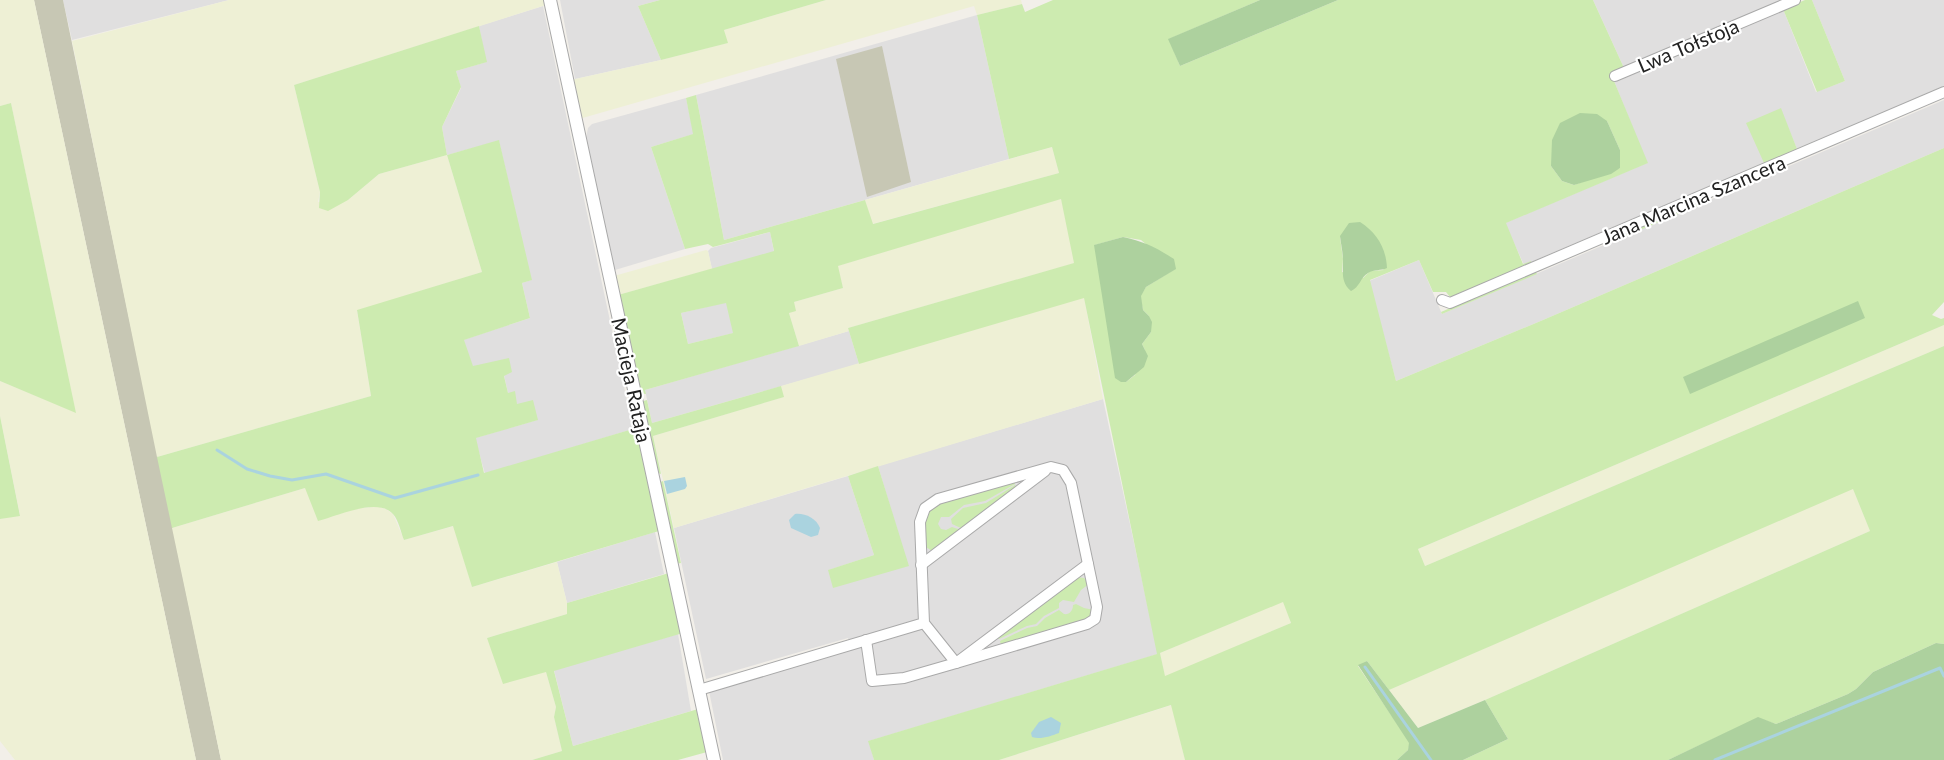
<svg xmlns="http://www.w3.org/2000/svg" width="1944" height="760" font-family="Lato,sans-serif">
<rect width="100%" height="100%" fill="#f2efe9"/>
<!-- residential -->
<g fill="#e0dfdf">
<polygon points="63,0 229,0 72,40"/>
<polygon points="560,0 660,0 638,6 661,60 575,79"/>
<polygon points="1593,0 1785,0 1624,68"/>
<polygon points="1812,0 1944,0 1944,86 1797,149 1780,108 1764,163 1524,265 1505,223 1647,163 1614,81 1783,9 1816,92 1845,81"/>
<polygon points="543,6 633,429 485,474 475,438 537,420 517,404 508,393 504,375 473,367 463,340 530,318 522,283 531,280 499,141 447,155 442,127 461,88 456,71 486,62 479,26"/>
<polygon points="977,15 1009,159 724,240 696,95"/>
<polygon points="686,98 694,134 651,147 685,249 615,270 586,138 588,128 592,124"/>
<polygon points="1944,100 1944,148 1543,320 1396,381 1369,281 1419,260 1442,314"/>
<polygon points="770,232 774,252 712,269 708,251 711,248"/>
<polygon points="727,302 734,333 688,344 681,313"/>
<polygon points="849,331 859,364 652,423 645,390"/>
<polygon points="1103,399 1158,654 869,741 874,760 723,760 709,691 851,648 848,638 706,679 674,528 848,476 874,555 829,570 908,566 878,466"/>
<polygon points="655,532 664,574 567,603 557,562"/>
<polygon points="678,634 691,711 573,746 554,670"/>
</g>
<!-- construction -->
<g fill="#c7c7b4">
<polygon points="34,0 63,0 221,760 196,760"/>
<polygon points="882,46 911,182 867,197 836,59"/>
</g>
<!-- farmland -->
<g fill="#eef0d5">
<polygon points="0,0 34,0 196,760 15,760 0,741 0,519 20,515 0,416 0,381 75,412 11,103 0,106"/>
<polygon points="229,0 545,0 546,5 294,85 320,192 318,202 348,200 379,174 447,155 482,272 357,311 371,396 157,457 72,41"/>
<polygon points="826,0 1021,0 1022,4 977,15 974,6 579,119 571,80 661,60 727,43 724,30"/>
<polygon points="1052,147 1059,173 872,224 865,200"/>
<polygon points="1061,198 1075,263 848,328 849,331 799,346 789,313 794,302 843,288 837,266"/>
<polygon points="706,250 708,251 712,269 618,295 614,276"/>
<polygon points="1084,297 1103,399 674,528 653,436 783,397 781,386"/>
<polygon points="1944,325 1944,346 1425,566 1418,549"/>
<polygon points="305,488 365,508 377,506 386,509 393,514 404,540 454,526 472,587 557,562 567,603 567,614 487,638 546,672 556,707 554,717 562,751 532,760 221,760 172,528"/>
<polygon points="1853,488 1870,531 1485,700 1418,728 1389,690"/>
<polygon points="1283,601 1291,623 1165,677 1160,653"/>
<polygon points="1172,705 1185,760 999,760"/>
</g>
<!-- grass -->
<g fill="#cdebb0" fill-rule="evenodd">
<polygon points="660,0 826,0 724,30 728,43 661,60 638,6"/>
<path d="M1053,0H1260L1169,39L1180,66L1338,0H1593L1624,68L1614,81L1648,163L1506,223L1523,264L1531,261V265L1450,297L1446,292H1433L1419,260L1370,280L1396,381L1543,320L1944,148V302L1932,315L1941,319L1944,318V325L1418,549L1425,566L1944,346V644L1936,643L1873,672L1856,689L1848,694L1776,724L1758,718L1668,760H1463L1508,739L1485,700L1870,531L1853,489L1389,690L1367,661L1358,666L1410,743L1408,750L1397,760H1185L1171,705L999,760H874L868,741L1157,654L1084,298L859,364L848,328L1074,263L1061,199L838,266L843,288L794,302L796,311L789,313L799,346L645,390L646,394L640,393L618,295L774,251L770,232L713,247L708,244L685,249L651,147L693,134L686,98L696,95L724,240L865,200L873,224L1059,173L1052,147L1009,159L977,15L1022,4L1025,12ZM1607,121L1620,150V168L1574,185L1562,181L1551,166ZM1123,237L1141,240L1175,269L1146,287L1140,296L1143,310L1149,316L1151,332L1142,344L1145,350L1135,375L1126,382L1095,245ZM1340,237L1384,270L1370,271L1363,278L1342,272L1343,259ZM726,303L733,333L688,344L681,313ZM1283,602L1291,623L1165,676L1160,653Z"/>
<polygon points="1805,0 1812,0 1845,81 1817,92 1783,9"/>
<path d="M479,26L487,62L456,71L461,87L442,127L447,155L499,140L532,280L522,283L530,318L464,340L473,366L509,358L512,372L504,376L508,393L515,391L517,404L533,400L538,420L476,438L484,473L636,428L659,531L472,587L453,526L404,540C401,533 399,521 393,514C378,497 337,516 318,521L305,488L172,528L157,457L371,396L357,310L482,272L447,155L379,174L348,200L328,211L319,208L320,192L294,85Z"/>
<polygon points="11,103 76,413 0,381 0,106"/>
<polygon points="1781,108 1797,149 1813,142 1813,145 1747,173 1745,171 1764,163 1746,123"/>
<polygon points="1701,201 1702,204 1609,243 1609,240"/>
<polygon points="1535,271 1537,274 1442,314 1441,312"/>
<polygon points="781,386 784,397 653,436 661,474 655,472 640,402 647,400 652,423"/>
<polygon points="0,416 20,516 0,519"/>
<polygon points="878,466 909,566 833,588 828,570 874,555 848,476"/>
<polygon points="1015,480 1015,484 985,501 964,505 949,517 941,517 938,524 941,529 946,530 952,527 961,530 932,551 926,547 925,517 932,506"/>
<polygon points="663,481 681,563 675,564 658,483"/>
<polygon points="1015,485 1018,488 963,529 952,524 951,519 963,508 986,503"/>
<polygon points="669,573 683,633 554,671 573,746 698,709 707,752 678,760 532,760 562,751 554,717 556,707 546,672 503,684 487,638 567,614 567,603"/>
<polygon points="1077,577 1084,578 1089,584 1081,590 1074,602 1063,600 1059,603 1059,608 1044,616 1036,624 1027,626 999,639 997,637"/>
<path d="M1076,604L1084,608L1094,610L1089,619L1001,645L1000,641L1027,628L1037,626L1045,618L1059,610L1064,614C1069,615 1073,611 1073,605Z"/>
</g>
<!-- forest -->
<g fill="#add19e">
<polygon points="1260,0 1338,0 1180,66 1168,39"/>
<polygon points="1580,113 1597,114 1607,121 1620,150 1620,168 1611,174 1574,185 1562,181 1551,166 1552,140 1560,123"/>
<path d="M1360,222C1377,233 1386,248 1387,268C1381,271 1374,269 1368,273C1360,278 1360,287 1351,291C1341,283 1343,273 1343,261C1343,253 1341,244 1340,236L1349,223Z"/>
<path d="M1123,237C1143,241 1157,248 1174,259L1176,269L1146,287L1141,296L1143,310L1149,316L1152,322L1151,332L1142,344L1148,356L1144,367L1126,382H1121L1115,378L1094,245Z"/>
<polygon points="1858,301 1865,318 1690,394 1683,377"/>
<polygon points="1936,643 1944,644 1944,760 1668,760 1758,717 1776,724 1848,694 1856,689 1873,672"/>
<polygon points="1367,661 1418,728 1485,700 1508,739 1463,760 1397,760 1408,750 1409,743 1358,665"/>
</g>
<!-- water -->
<g fill="#aad3df">
<polygon points="685,477 687,486 685,489 667,494 664,481"/>
<path d="M795,514C805,513 816,518 820,528L818,535L811,537L791,528L789,520Z"/>
<path d="M1051,717L1061,723L1059,733C1051,736 1040,740 1032,737L1031,733L1039,722Z"/>
</g>
<g fill="none" stroke-linecap="round" stroke-linejoin="round">
<!-- stream -->
<g stroke="#aad3df" stroke-width="3">
<polyline points="217,450 247,469 270,476 292,480 326,474 395,498 478,475"/>
<polyline points="1365,667 1431,760"/>
<polyline points="1715,760 1940,668 1944,676"/>
</g>
<!-- minor casing -->
<g stroke="#a9a9a9" stroke-width="12">
<g id="minor">
<polyline points="1615,76 1795,0"/>
<polyline points="1442,300 1450,303 1944,92"/>
<polyline points="921,565 1045,471"/>
<polyline points="866,640 872,681 904,678 956,663 1088,564"/>
<polyline points="699,690 924,623 920,522 925,508 938,499 1051,467 1063,470 1071,483 1088,564 1097,607 1095,619 1087,624 956,663 924,623"/>
</g>
</g>
<!-- tertiary casing -->
<g stroke="#a9a9a9" stroke-width="14">
<polyline id="tertiary" points="550,0 714,760"/>
</g>
<!-- minor -->
<use href="#minor" stroke="#fff" stroke-width="10"/>
<!-- tertiary -->
<use href="#tertiary" stroke="#fff" stroke-width="12"/>
</g>
<g text-anchor="middle" dominant-baseline="central" stroke-width="4.5" stroke-linejoin="round" paint-order="stroke">
<!-- street labels -->
<g font-size="20" fill="#222" stroke="#fff">
<text transform="translate(1688 45) rotate(-23)">Lwa Tołstoja</text>
<text transform="translate(1693 199) rotate(-23)">Jana Marcina Szancera</text>
<text transform="translate(632 380) rotate(78)">Macieja Rataja</text>
</g>
</g>
</svg>
